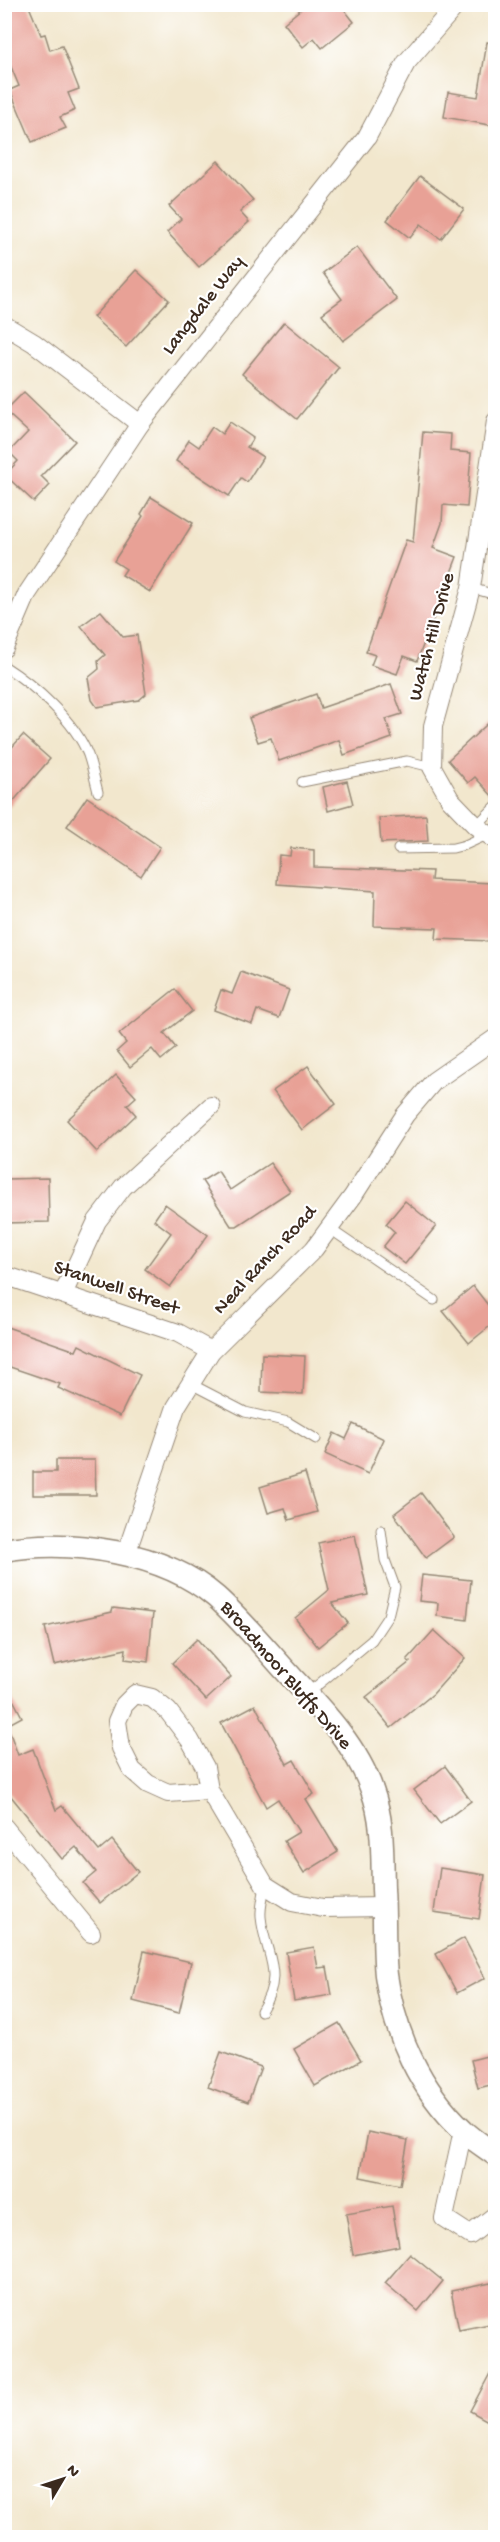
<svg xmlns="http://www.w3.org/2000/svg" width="500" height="2542" font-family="'Gochi Hand',sans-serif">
<rect width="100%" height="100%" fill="#fff"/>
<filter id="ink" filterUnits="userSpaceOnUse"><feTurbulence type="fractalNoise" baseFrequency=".0167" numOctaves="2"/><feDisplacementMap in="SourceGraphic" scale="12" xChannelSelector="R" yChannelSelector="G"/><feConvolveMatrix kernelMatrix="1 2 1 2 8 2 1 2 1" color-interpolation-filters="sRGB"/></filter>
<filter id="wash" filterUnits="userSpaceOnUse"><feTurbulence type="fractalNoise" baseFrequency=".008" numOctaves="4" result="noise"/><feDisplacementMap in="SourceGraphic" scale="24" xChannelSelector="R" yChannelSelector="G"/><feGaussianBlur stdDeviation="1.35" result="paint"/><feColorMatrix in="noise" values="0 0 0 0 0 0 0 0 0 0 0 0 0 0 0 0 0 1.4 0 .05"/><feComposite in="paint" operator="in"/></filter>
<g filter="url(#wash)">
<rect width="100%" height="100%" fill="#f2e7cd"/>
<g id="blocks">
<!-- building -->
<g fill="#e8a196">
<polygon points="23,4 28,4 41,35 45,34 50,50 62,46 79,89 68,93 75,110 60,117 66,128 32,142 10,90 19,86 4,50 4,12"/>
<polygon points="307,4 340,4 354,22 322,48 314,38 303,47 284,23"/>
<polygon points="487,42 495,43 495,126 444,117 448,92 478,97"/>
<polygon points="218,161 253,200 240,212 249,222 199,267 167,232 181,219 169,206"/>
<polygon points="420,176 464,209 441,239 421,224 410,238 387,220"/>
<polygon points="357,247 397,300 343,341 322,314 342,299 323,273"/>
<polygon points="136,270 169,300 126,347 93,317"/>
<polygon points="284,322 339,367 297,419 242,374"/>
<polygon points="24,392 75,441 41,476 50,485 34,502 5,475 18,461 9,452 28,432 5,411"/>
<polygon points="230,422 253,438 247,447 263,457 247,482 241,478 229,496 176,461 189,440 199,447 212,427 222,434"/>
<polygon points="423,432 451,434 450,451 471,453 467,507 443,505 442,523 433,548 457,557 417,661 404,656 397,674 371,665 375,655 366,652 406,540 413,542"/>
<polygon points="151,497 193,523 150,592 122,575 126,569 114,561 143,516 141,514"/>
<polygon points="101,611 123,637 137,635 146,694 139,700 97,707 92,700 88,678 99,669 98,661 105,655 81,626"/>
<polygon points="391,684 402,714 386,719 392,738 344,755 339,740 279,761 271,738 258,742 249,718 316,694 321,708"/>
<polygon points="495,717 495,799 475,777 468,783 448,760"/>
<polygon points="23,735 50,759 4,812 4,756"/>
<polygon points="347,781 353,804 328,811 323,787"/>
<polygon points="87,797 160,847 141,876 67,826"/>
<polygon points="426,815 428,841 381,843 379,818"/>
<polygon points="291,848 314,850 314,867 432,871 431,880 492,883 491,900 495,900 495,932 492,932 492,941 436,939 437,928 374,926 375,891 277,884 279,855 290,856"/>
<polygon points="241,972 289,990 279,1018 257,1010 252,1024 214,1010 221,990 232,994"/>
<polygon points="175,989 192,1011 164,1033 176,1048 161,1060 152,1049 130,1067 117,1051 126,1043 119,1034"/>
<polygon points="308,1066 336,1104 302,1130 273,1091"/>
<polygon points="116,1075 136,1097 127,1105 136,1115 97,1152 67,1120"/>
<polygon points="270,1163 290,1191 237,1226 231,1226 202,1181 218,1171 230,1190"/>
<polygon points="48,1178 49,1222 4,1223 5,1179"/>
<polygon points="405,1201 436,1226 405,1264 383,1247 395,1232 386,1224"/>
<polygon points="165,1204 208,1235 170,1287 145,1269 171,1233 154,1220"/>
<polygon points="473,1286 495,1314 495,1322 469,1343 443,1311"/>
<polygon points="4,1326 76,1351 79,1345 140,1375 120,1416 58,1388 60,1384 4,1365"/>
<polygon points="262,1354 305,1356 303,1394 261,1392"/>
<polygon points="353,1424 384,1439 368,1474 325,1454 334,1433 346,1439"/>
<polygon points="56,1460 95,1460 96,1495 33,1495 33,1472 56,1472"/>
<polygon points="305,1473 317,1512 289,1520 285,1508 268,1513 260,1487"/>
<polygon points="421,1493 454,1537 426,1558 394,1514"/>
<polygon points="355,1535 368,1595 332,1603 348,1623 318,1647 295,1618 329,1590 318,1543"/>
<polygon points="422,1575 471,1580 467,1620 437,1616 438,1603 419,1601"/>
<polygon points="113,1608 153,1613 148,1662 125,1659 126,1649 54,1665 45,1627 112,1612"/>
<polygon points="434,1630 465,1658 433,1694 391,1728 366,1697 410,1662 407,1660"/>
<polygon points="197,1639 231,1677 206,1700 172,1663"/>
<polygon points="4,1682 22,1717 7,1725 18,1755 33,1749 56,1810 62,1806 99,1851 112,1840 138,1872 100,1903 83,1883 96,1872 76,1847 62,1859 10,1795 4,1781"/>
<polygon points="255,1705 287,1764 294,1760 314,1794 306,1799 338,1852 304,1873 284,1841 299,1832 278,1799 266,1807 221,1723"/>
<polygon points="445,1766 471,1801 440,1824 414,1790"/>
<polygon points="440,1868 485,1875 479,1919 434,1912"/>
<polygon points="464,1938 485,1978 457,1993 436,1954"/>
<polygon points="314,1947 318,1968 327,1967 332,1995 294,2001 286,1952"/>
<polygon points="144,1951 191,1962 179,2013 133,2001"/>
<polygon points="339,2023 361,2060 315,2086 294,2049"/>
<polygon points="221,2052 261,2067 248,2102 208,2087"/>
<polygon points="495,2054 495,2084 478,2088 471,2060"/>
<polygon points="368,2132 408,2140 400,2185 360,2177"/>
<polygon points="392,2206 399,2246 353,2255 346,2214"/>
<polygon points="410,2254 443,2281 418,2311 385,2283"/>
<polygon points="491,2283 495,2306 495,2323 459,2330 451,2291"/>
<polygon points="495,2364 495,2425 470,2411"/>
</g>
</g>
</g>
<g filter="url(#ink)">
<use href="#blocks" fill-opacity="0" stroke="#968876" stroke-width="1.5"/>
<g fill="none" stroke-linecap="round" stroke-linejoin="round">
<!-- service casing -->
<g stroke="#968876" stroke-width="11">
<g id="service">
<polyline points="471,588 496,595"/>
<path d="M4,666C34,685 75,721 88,755C92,767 95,780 98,792"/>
<polyline points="302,782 407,761 432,767"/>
<polyline points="476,826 496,806"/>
<polyline points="398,849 453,848 465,845 487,835"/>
<polyline points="330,1229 434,1300"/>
<polyline points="191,1384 245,1412 288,1422 316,1439"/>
<polyline points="307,1694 372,1640 388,1616 395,1587 385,1560 381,1530"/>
<path d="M261,2011C286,1971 265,1957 261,1917C260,1907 264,1895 265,1885"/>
</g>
</g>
<!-- minor casing -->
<g stroke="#968876" stroke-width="20">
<g id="minor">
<polyline points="4,325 34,343 140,424"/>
<polyline points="496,421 471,588 433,726 432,767 450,799 476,826 496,840"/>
<polyline points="4,648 27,594 140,424 367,137 406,63 457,4"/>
<polyline points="4,1275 178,1333 211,1351"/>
<polyline points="63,1294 97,1221 123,1187 211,1106"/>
<polyline points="126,1554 176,1407 211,1351 314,1249 353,1196 405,1115 434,1081 496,1038"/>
<polygon points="135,1694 152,1698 168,1711 190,1740 205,1767 209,1790 168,1793 148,1784 132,1770 121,1748 117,1721 124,1705"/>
<polyline points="209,1790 265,1885 292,1902 323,1908 384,1907"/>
<polyline points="4,1827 91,1933"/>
<polyline points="463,2130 444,2218 470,2235 496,2215"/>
</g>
</g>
<!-- tertiary casing -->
<g stroke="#968876" stroke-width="25">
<path id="tertiary" d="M4,1550C70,1538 164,1552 216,1597C244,1622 268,1652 294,1680C323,1711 358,1748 372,1790C384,1822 382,1855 383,1889C385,1917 383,1947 386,1975C394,2033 420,2090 463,2130C473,2140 485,2147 496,2155"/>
</g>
<!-- service -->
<use href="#service" stroke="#fff" stroke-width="9"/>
<!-- minor -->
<use href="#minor" stroke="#fff" stroke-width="18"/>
<!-- tertiary -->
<use href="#tertiary" stroke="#fff" stroke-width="22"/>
</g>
</g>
<g text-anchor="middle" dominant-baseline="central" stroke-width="4.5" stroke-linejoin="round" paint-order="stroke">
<!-- street labels -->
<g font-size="20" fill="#3b2a1e" stroke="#fff">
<text transform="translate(204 306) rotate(-52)">Langdale Way</text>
<text transform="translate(433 637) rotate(-75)">Watch Hill Drive</text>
<text transform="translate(266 1261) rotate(-47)">Neal Ranch Road</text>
<text transform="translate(116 1289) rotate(19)">Stanwell Street</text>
<text transform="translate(285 1676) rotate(49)">Broadmoor Bluffs Drive</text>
</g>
</g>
<!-- margin -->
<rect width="500" height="2542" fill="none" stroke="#fff" stroke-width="24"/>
<!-- north arrow -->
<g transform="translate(63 2479) rotate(51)" stroke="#ffffff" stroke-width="4.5" paint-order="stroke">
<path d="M0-4.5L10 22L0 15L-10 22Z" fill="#3b2a1e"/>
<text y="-9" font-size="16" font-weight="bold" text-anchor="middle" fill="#3b2a1e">N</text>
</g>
</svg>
